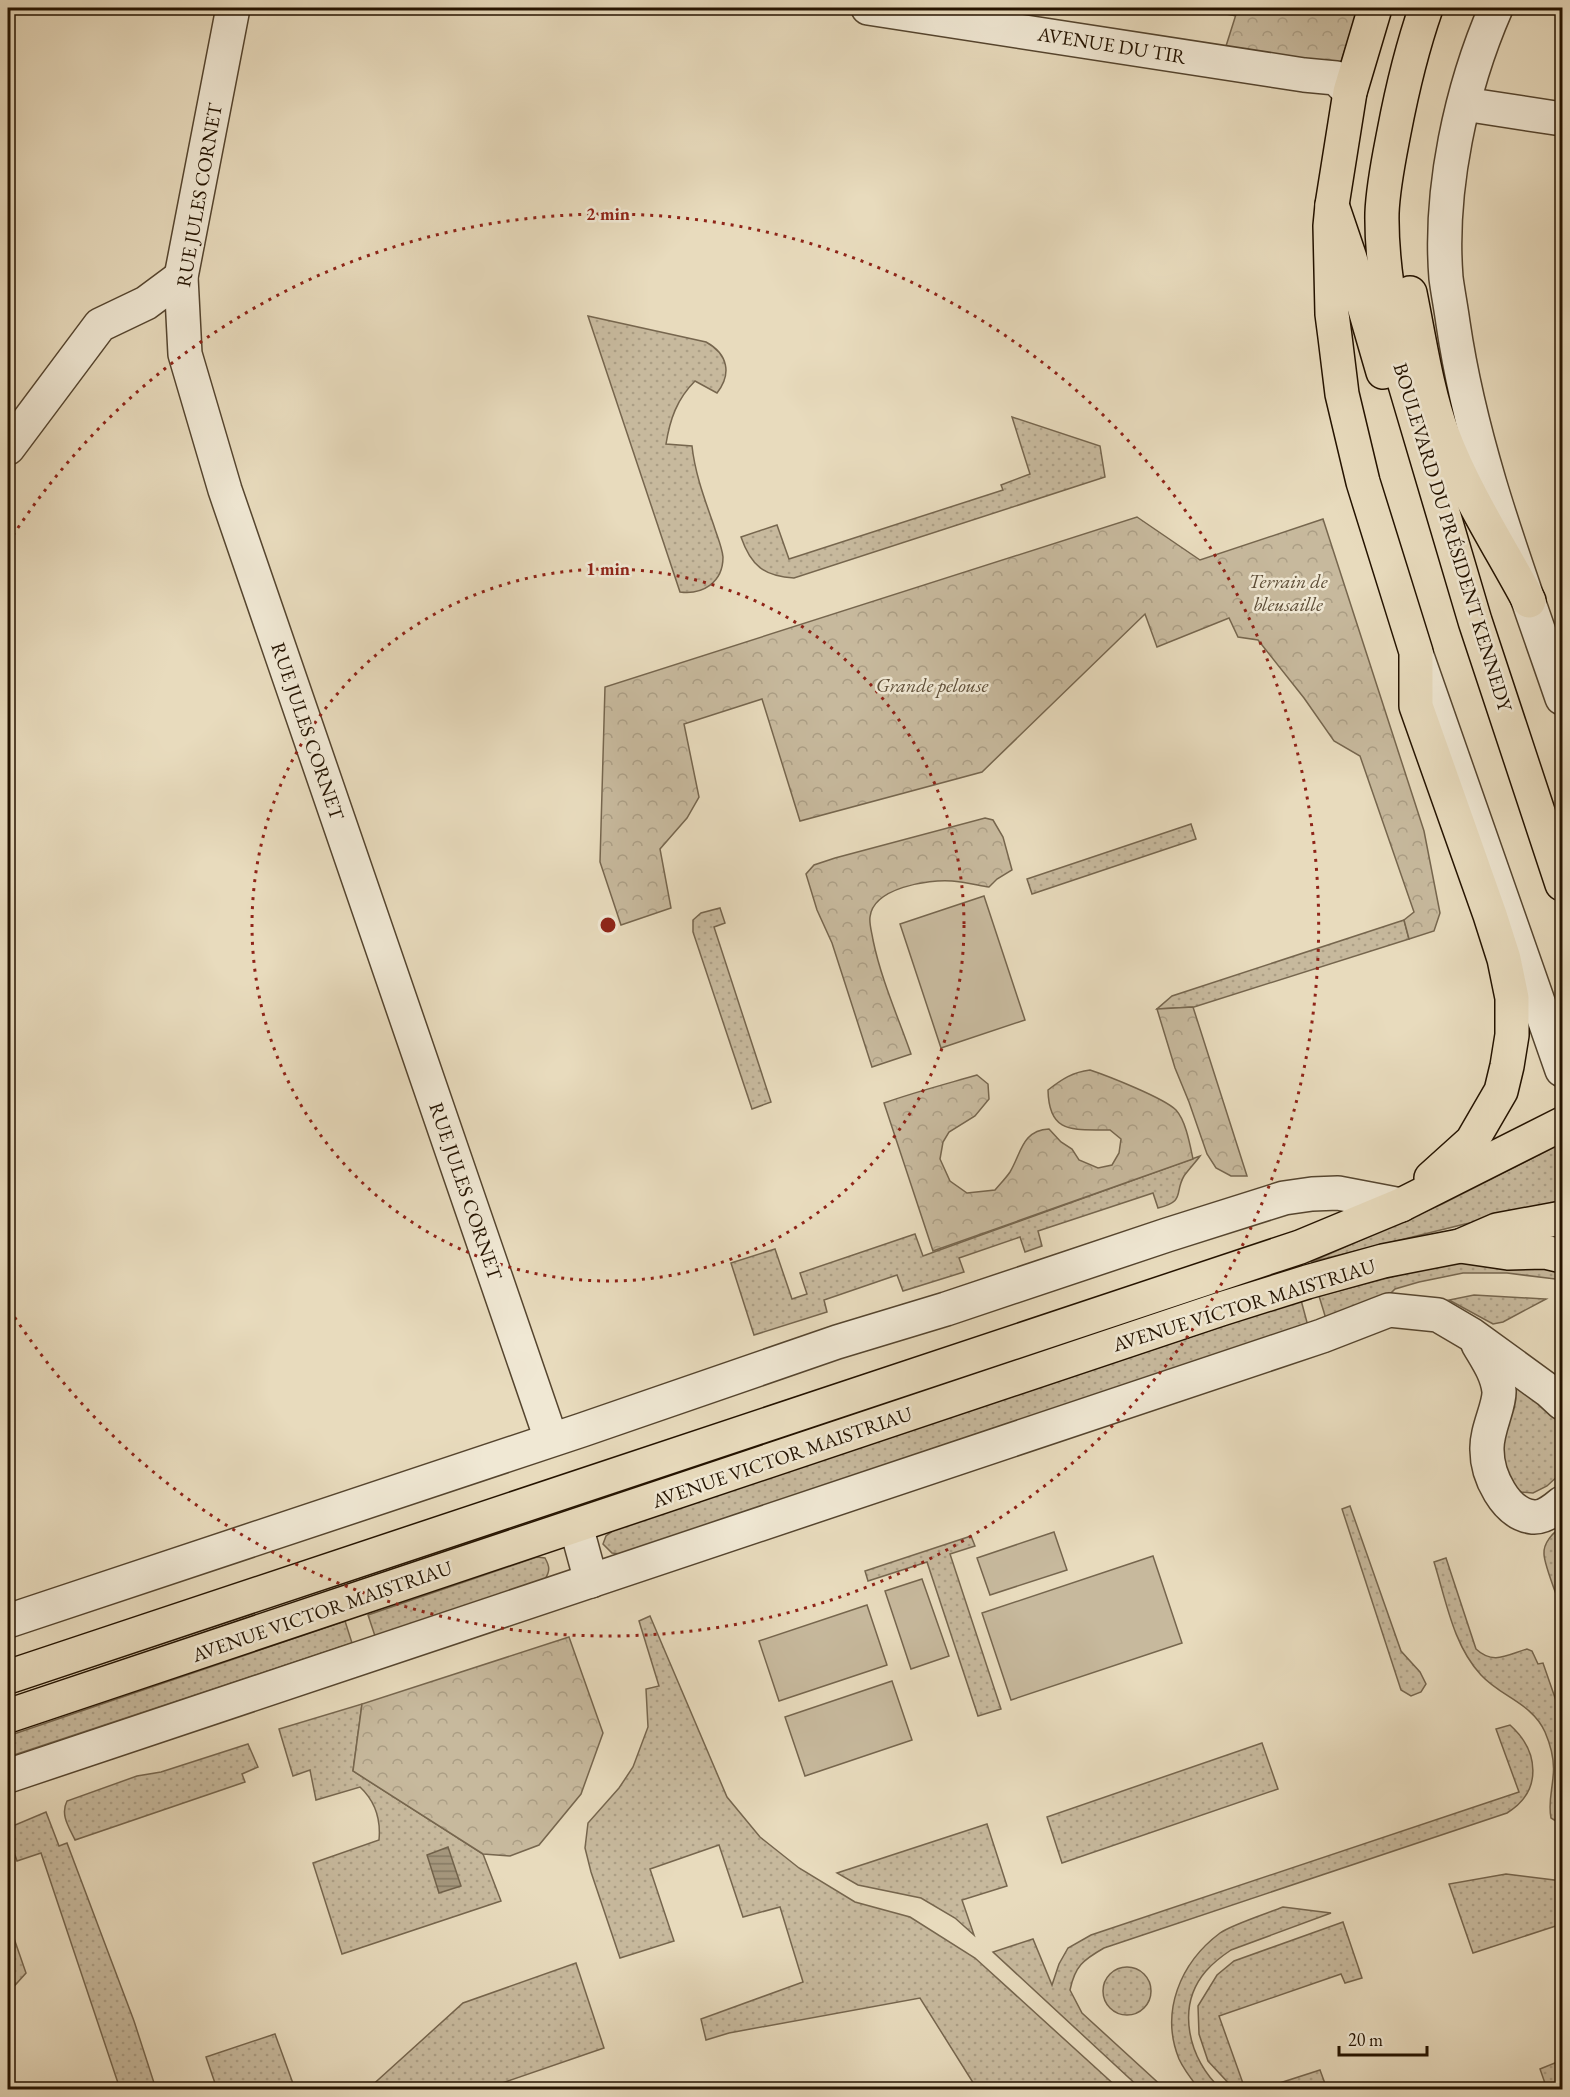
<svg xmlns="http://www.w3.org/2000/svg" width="1570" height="2097" font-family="'EB Garamond',serif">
<defs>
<pattern id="grass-dots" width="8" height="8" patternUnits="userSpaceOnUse" patternTransform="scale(1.5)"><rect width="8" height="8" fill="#c7b99d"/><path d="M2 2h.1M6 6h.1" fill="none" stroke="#ab9e85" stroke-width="1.8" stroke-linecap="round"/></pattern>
<pattern id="park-crowns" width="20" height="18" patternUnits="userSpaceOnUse" patternTransform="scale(1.5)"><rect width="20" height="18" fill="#c7b99d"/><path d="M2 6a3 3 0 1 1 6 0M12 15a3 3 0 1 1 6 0" fill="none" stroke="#ab9e85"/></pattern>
<pattern id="water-rules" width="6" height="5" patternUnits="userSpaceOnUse" patternTransform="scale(1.5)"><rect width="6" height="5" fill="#a5977d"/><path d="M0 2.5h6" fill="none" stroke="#867a64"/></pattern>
</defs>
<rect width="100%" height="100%" fill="#e8dbbd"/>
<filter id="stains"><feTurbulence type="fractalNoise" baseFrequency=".00333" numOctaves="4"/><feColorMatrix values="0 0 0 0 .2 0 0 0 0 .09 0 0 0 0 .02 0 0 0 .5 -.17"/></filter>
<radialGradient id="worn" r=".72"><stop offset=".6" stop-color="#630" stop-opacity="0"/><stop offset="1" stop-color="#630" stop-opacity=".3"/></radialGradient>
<!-- grass -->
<g fill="url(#grass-dots)" stroke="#76664e" stroke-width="1.5">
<polygon points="1194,8 1238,8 1236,16"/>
<path d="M588,316L706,342C728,354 732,374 717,393L695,381C677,399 670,419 666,444L692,446C695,474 705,500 714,526C717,536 722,547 723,557C723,583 702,595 680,592Z"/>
<path d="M1012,417L1100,446L1105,477L794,578C764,576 751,566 741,537L777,525L789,559L1003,490L1001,485L1030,474Z"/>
<polygon points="1191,824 1196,839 1032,894 1027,879"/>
<polygon points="720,908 725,923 714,927 771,1102 752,1109 693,932 693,920 701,913"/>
<polygon points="1404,920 1409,939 1194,1007 1157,1009 1172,996"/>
<polygon points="1562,1143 1562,1204 1465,1224 1311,1262 1442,1204"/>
<path d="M1200,1156C1195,1163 1189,1169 1184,1176C1174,1193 1186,1201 1158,1208L1153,1193L1038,1231L1042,1246L1025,1252L1020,1237L959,1258L964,1272L903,1291L897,1275L824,1300L827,1312L754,1335L731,1263L775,1249L792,1299L807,1294L800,1273L915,1234L923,1256Z"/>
<polygon points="1472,1261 1560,1268 1555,1279 1507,1273 1463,1273 1419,1282 1395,1289 1389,1295 1326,1319 1319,1296 1418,1270"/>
<polygon points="1474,1295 1546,1299 1503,1322 1493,1324 1449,1300"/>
<polygon points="1301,1300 1308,1326 621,1554 612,1553 603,1544 606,1536 614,1530"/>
<polygon points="1519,1383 1546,1400 1559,1420 1562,1428 1561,1473 1547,1486 1533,1493 1521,1492 1510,1484 1495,1430 1507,1391"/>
<polygon points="1350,1506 1401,1651 1420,1672 1426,1684 1421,1692 1411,1696 1401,1690 1342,1509"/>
<path d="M1562,1528V1611C1558,1598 1544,1565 1544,1554C1543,1544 1553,1531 1562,1528Z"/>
<polygon points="971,1536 975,1546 950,1554 1001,1709 978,1716 927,1562 868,1581 865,1571"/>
<path d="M537,1557L545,1558C550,1567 550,1571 545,1579L375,1636L368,1615Z"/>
<path d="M1446,1558L1476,1649C1493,1665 1507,1655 1527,1649L1532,1651L1538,1664L1543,1663L1562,1718V1825L1551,1818C1548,1803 1552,1792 1553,1777C1555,1762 1551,1746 1545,1732C1532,1703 1501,1697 1481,1675C1453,1645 1446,1600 1434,1562Z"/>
<polygon points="650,1616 727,1797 760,1837 799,1868 855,1902 910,1917 975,1958 1119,2089 977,2089 920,1998 729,2033 706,2040 701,2019 803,1982 780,1907 743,1917 719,1845 650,1869 674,1941 620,1958 591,1872 585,1848 588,1823 619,1788 633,1767 648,1727 646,1689 659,1686 639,1621"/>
<polygon points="345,1621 352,1643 8,1757 8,1736"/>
<path d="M362,1704L353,1771L483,1854L501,1901L342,1954L313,1863L379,1840C381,1819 376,1802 360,1787L316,1800L310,1770L293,1776L279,1729Z"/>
<path d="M1510,1725C1539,1751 1543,1791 1507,1813L1104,1948C1083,1960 1075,1966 1070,1990L1082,2013L1165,2089H1141L993,1952L1033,1939L1052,1985L1059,1964L1068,1948L1091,1935L1519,1792L1496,1729Z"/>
<polygon points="1262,1743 1278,1789 1062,1863 1047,1817"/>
<path d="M248,1744L258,1767L242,1774L245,1782L75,1840C69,1827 60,1815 67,1801L137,1776L161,1772Z"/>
<polygon points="46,1812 59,1846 67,1843 134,2021 156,2089 120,2089 41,1853 17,1861 8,1834 8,1828"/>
<polygon points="987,1824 1007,1886 962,1900 974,1935 955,1918 921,1898 858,1885 837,1873"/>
<polygon points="1506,1874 1562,1881 1562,1924 1473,1953 1449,1884"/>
<path d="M1283,1907L1331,1913L1231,1950C1222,1956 1213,1963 1206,1971C1175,2007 1189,2060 1221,2089H1199C1192,2080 1184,2070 1179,2059C1160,2012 1180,1963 1220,1933C1231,1925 1268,1913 1283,1907Z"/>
<polygon points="8,1921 26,1973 8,1993"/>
<polygon points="1343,1922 1362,1978 1345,1983 1341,1974 1219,2016 1245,2089 1234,2089 1208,2061 1199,2034 1198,2006 1217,1975 1234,1961"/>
<polygon points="576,1963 604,2048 485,2089 368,2089 463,2003"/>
<circle cx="1127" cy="1991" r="24"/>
<polygon points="275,2034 295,2089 217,2089 206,2057"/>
<polygon points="1562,2060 1562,2089 1547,2089 1540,2069"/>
<polygon points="1320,2070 1327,2089 1261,2089"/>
</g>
<!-- park -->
<g fill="url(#park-crowns)" stroke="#76664e" stroke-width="1.5">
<polygon points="1238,8 1358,8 1336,78 1221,62"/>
<polygon points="1137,517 1200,560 1323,519 1424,831 1440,913 1434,931 1409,939 1404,920 1414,912 1360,756 1334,741 1304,698 1258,640 1238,637 1229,618 1157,647 1145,614 982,772 800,821 762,699 684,724 699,797 687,818 660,849 671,908 621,925 600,862 605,687"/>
<path d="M985,818L993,820L1003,837L1012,870L997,879L989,887C977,885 964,882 952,881C928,879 873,888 870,917C869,924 872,933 873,940C881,979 898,1017 911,1054L872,1067L832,943L817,910L806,874L814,865L835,858Z"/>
<polygon points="1193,1007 1247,1176 1231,1176 1216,1168 1207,1154 1189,1102 1175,1068 1157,1009"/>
<path d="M1090,1070C1108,1076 1164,1098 1176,1110C1186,1121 1190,1145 1193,1159L933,1251L884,1103C915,1092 946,1084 977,1075L988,1084L989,1099L975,1116L949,1132L943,1142L940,1159L950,1181L967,1193L995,1190C1000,1184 1006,1178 1010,1172C1021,1154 1022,1130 1049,1129L1061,1142L1072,1149L1079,1160L1098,1168L1112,1165L1119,1153L1121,1139L1110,1130C1075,1129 1049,1136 1048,1090C1062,1079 1073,1072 1090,1070Z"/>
<polygon points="569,1637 603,1733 581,1794 539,1845 510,1856 483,1854 353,1771 362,1704"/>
</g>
<!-- pitch -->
<g fill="#c7b99d" stroke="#76664e" stroke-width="1.5">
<polygon points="984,896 1025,1020 941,1048 900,924"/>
<polygon points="1054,1532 1067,1570 990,1595 977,1558"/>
<polygon points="1153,1556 1182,1643 1011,1700 982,1613"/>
<polygon points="922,1579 949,1656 911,1669 885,1591"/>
<polygon points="867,1605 887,1665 779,1701 759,1641"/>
<polygon points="892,1681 912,1740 805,1776 785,1717"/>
</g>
<!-- water -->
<polygon fill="url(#water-rules)" stroke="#71624b" stroke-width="1.5" points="448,1847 461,1886 439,1893 427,1855"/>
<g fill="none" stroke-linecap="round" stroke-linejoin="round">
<!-- minor casing -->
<g stroke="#55452f" stroke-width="36">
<g id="minor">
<polyline points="233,8 181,277 185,354 225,490 551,1439"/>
<polyline points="868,8 1304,75 1336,78 1350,92"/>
<path d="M1496,8C1461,88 1439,190 1446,278C1448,293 1451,308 1453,323C1472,453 1520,575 1562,698"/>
<polyline points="1464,104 1562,119"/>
<polyline points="8,448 100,325 146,303 181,277"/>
<polyline points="1417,656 1562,1070"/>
<path d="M1478,1344C1486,1358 1497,1373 1499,1391C1500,1406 1486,1430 1487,1450C1487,1475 1505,1514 1533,1517C1543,1518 1555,1509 1562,1503"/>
<polyline points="576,1526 591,1581"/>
<polyline points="8,1621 582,1430 837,1342 946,1309 1167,1235 1284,1198 1312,1194 1338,1193 1401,1205"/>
<polyline points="8,1776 1322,1336 1389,1310 1438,1315 1472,1335 1549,1391 1562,1403"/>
</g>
</g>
<!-- major casing -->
<g stroke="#241300" stroke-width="36">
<g id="major">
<polyline points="1375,8 1350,92 1332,205 1330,226 1332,314 1335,337 1342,394 1363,482 1416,652 1416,706 1490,915 1504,959 1512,998 1512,1035 1507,1066 1501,1091 1472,1141 1431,1178"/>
<polyline points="1460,1246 1508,1253 1545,1252 1562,1256"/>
<polyline points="8,1677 1300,1247 1401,1205 1562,1124"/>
<polyline points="8,1716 1221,1309 1307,1282 1383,1261 1460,1246 1497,1230 1562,1218"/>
</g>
</g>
<!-- highway casing -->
<g stroke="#241300" stroke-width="36">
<g id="highway">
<path d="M1426,8C1412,48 1402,90 1394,132C1389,158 1383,186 1382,213C1381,269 1394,327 1404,381L1475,621L1562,884"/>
<polyline points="1332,205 1350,258 1383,372"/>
<path d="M1410,293C1419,337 1427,393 1443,435C1465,493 1500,547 1529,601"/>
</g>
</g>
<!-- minor -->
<use href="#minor" stroke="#f0e8d4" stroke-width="33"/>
<!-- major -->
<use href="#major" stroke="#e8dbbd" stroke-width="33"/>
<!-- highway -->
<use href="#highway" stroke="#e8dbbd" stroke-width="33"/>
</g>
<!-- distance rings -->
<g fill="none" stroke="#8f2418" stroke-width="3" stroke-dasharray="3 6">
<circle cx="608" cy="925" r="356"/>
<path d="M8 543A711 711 0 1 1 8 1307"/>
</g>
<g text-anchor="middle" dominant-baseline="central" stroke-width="5" stroke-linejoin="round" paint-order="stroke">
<!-- street labels -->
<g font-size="20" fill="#241300" stroke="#f0e8d4">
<text transform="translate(1112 45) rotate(9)">AVENUE DU TIR</text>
<text transform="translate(199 195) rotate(-80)">RUE JULES CORNET</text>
<text transform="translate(1453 537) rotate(73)">BOULEVARD DU PRÉSIDENT KENNEDY</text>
<text transform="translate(308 731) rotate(71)">RUE JULES CORNET</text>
<text transform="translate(466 1191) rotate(71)">RUE JULES CORNET</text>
<text transform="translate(1244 1305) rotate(-17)">AVENUE VICTOR MAISTRIAU</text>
<text transform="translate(782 1457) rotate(-19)">AVENUE VICTOR MAISTRIAU</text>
<text transform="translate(322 1611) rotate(-19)">AVENUE VICTOR MAISTRIAU</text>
</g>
<!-- park labels -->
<g font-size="20" font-style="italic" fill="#5d4d37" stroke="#f0e8d4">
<text x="1288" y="581">Terrain de<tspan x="1288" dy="23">bleusaille</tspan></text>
<text x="932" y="685">Grande pelouse</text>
</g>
</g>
<circle cx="608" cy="925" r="9" fill="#8f2418" stroke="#f0e8d4" stroke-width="3"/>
<g font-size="18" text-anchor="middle" font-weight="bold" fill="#8f2418" stroke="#f0e8d4" stroke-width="5" stroke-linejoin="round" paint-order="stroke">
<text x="608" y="220">2 min</text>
<text x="608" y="575">1 min</text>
</g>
<!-- margin -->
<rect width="1570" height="2097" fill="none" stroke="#e8dbbd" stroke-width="30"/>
<rect x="9" y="9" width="1552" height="2079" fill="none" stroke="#241300" stroke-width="3"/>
<rect x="15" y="15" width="1540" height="2067" fill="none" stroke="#241300" stroke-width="1.5"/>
<!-- scale -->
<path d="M1339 2046v9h88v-9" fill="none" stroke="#241300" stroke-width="3"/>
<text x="1348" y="2046" font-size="18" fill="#241300" stroke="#f0e8d4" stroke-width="4.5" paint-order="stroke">20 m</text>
<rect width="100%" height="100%" filter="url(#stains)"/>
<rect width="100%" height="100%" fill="url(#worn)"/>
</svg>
